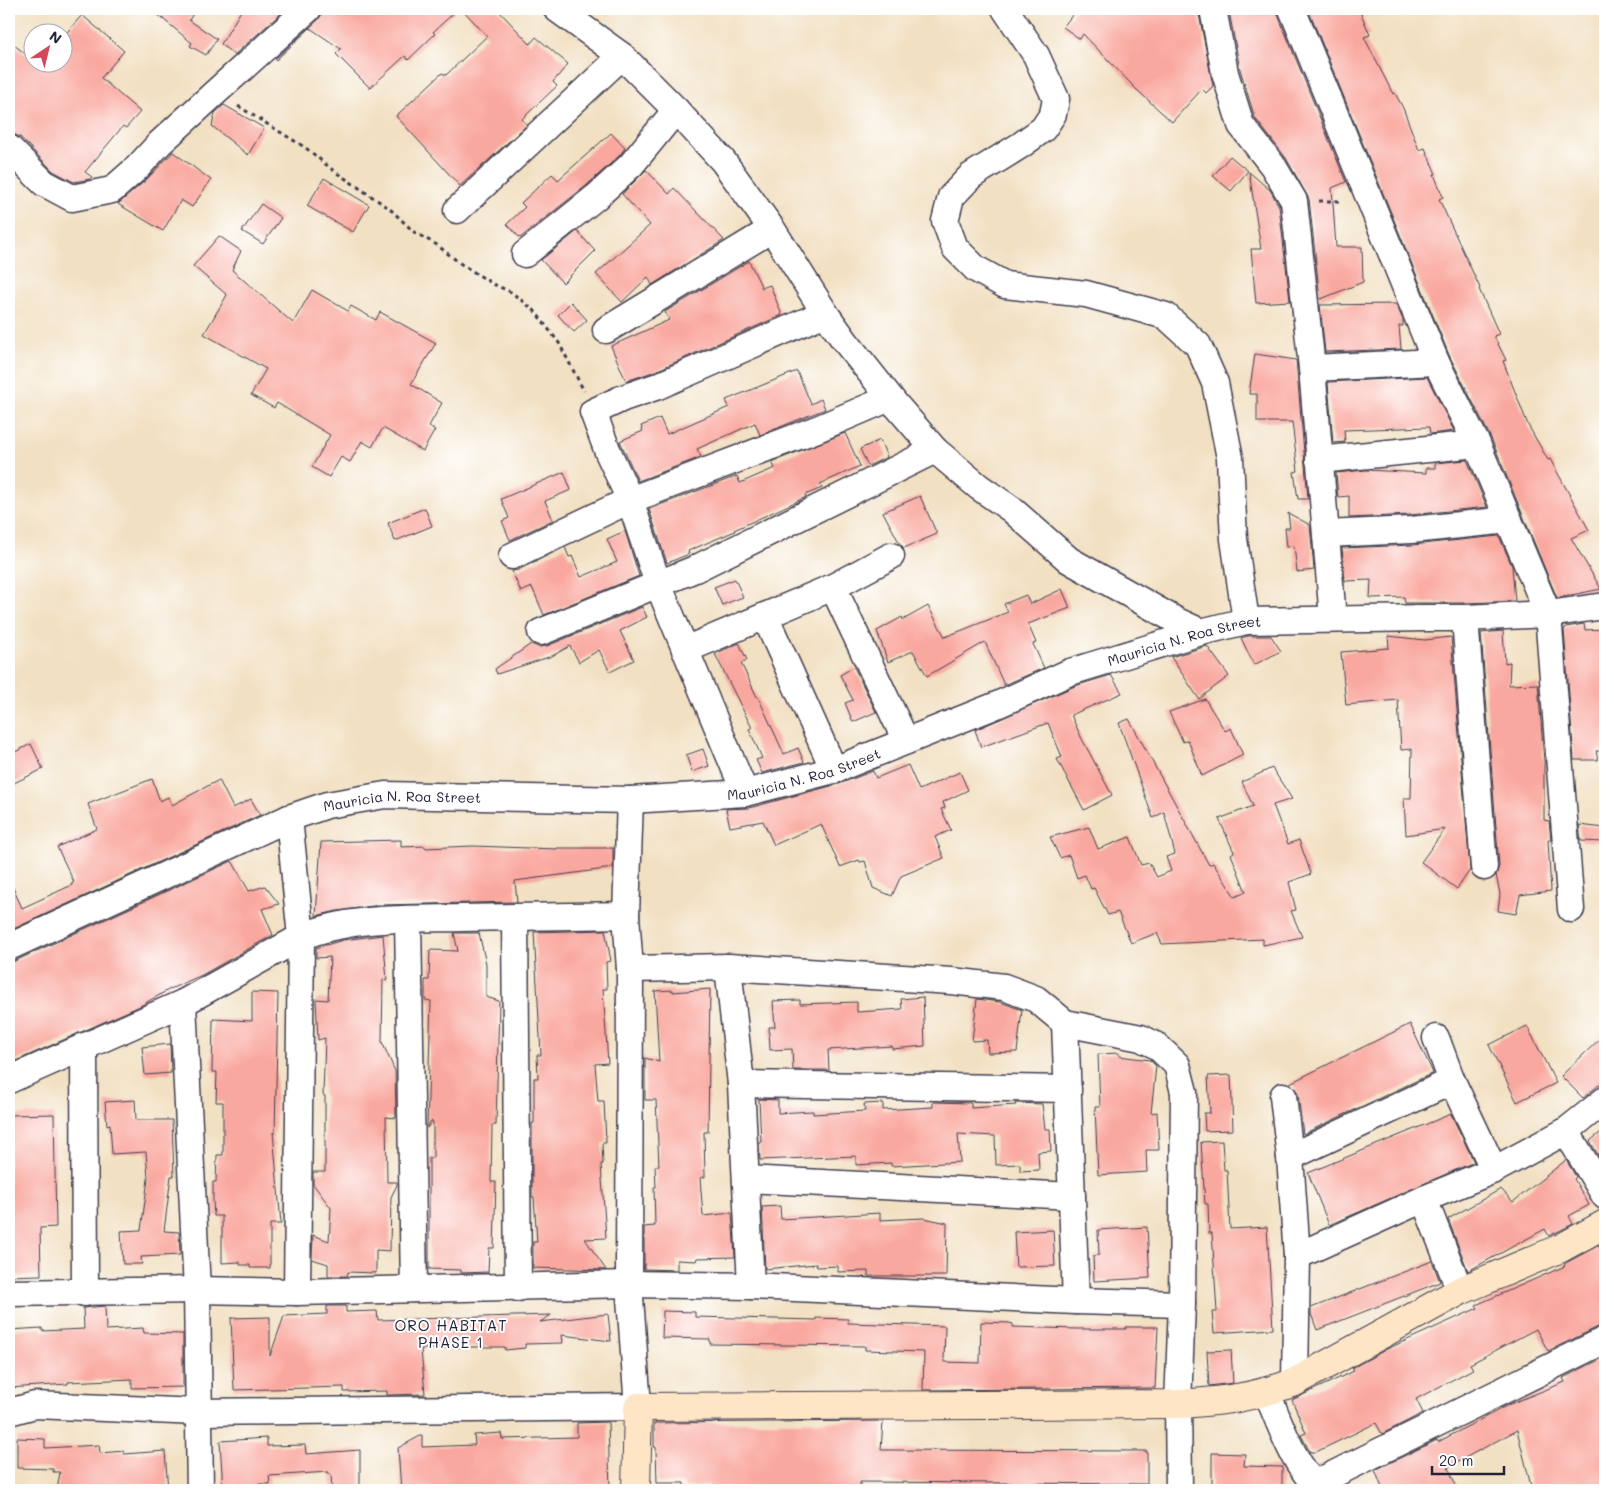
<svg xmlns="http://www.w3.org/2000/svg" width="1614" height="1499" font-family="Mali,sans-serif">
<rect width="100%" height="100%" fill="#fff"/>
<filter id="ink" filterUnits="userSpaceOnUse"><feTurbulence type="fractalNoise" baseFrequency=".02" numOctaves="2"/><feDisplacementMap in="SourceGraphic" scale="10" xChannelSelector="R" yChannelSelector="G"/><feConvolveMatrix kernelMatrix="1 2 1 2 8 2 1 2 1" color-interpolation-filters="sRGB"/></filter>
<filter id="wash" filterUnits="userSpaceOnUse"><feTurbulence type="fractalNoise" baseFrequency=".0096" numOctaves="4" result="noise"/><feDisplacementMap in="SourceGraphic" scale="20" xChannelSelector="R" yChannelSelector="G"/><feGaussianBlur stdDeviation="1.12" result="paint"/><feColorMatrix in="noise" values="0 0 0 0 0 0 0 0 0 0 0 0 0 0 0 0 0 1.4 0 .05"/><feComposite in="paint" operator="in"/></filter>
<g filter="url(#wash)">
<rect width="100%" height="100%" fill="#f2e0c2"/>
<g id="blocks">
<!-- building -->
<g fill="#f9a89f">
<polygon points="151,9 196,9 189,20 217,39 206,55 190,46 192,43"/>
<polygon points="242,9 286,9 234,55 221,44"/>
<polygon points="323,9 458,9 433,32 435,34 408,60 405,56 370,88 336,54 341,49 310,28 276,60 275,59 318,20 322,14"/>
<polygon points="462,9 497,9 530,44 536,37 568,64 553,82 557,86 522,119 527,125 460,186 396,116 442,73 446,75 487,36"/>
<polygon points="1077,9 1198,9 1213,86 1206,93 1202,89 1172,122 1136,89 1083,34 1080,39 1063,27"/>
<polygon points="1232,9 1277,9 1278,15 1346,182 1332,188 1336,247 1362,247 1363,282 1321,299 1320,299 1309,199 1286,158 1255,118 1240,69 1229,11"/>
<polygon points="1308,9 1359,9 1370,35 1364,37 1393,94 1395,93 1403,108 1419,150 1425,148 1436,174 1434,174 1443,197 1439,199 1480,288 1479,289 1499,334 1494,336 1506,360 1503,361 1528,425 1548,460 1550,459 1589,530 1571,538 1601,589 1557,598 1491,438 1449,355"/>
<polygon points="82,15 124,51 101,78 140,112 126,128 123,126 85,172 92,177 90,179 74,182 53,171 20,137 13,134 9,133 9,41 32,59 32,62 62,62 62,38"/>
<polygon points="224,105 264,128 248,155 212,126 215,113"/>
<polygon points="611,133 625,148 620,155 586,186 520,238 507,224 525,207 521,203 552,174 558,180"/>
<polygon points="173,152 211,180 192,207 181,200 163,231 118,204 147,179"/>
<polygon points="1230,156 1248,171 1231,191 1213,176"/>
<polygon points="646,170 669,194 674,188 724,240 652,285 648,277 622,302 596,274 650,225 622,194"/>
<polygon points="1249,172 1270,190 1279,206 1290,301 1256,303 1251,249 1261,249"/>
<polygon points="324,178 369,205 353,232 307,206"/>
<polygon points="261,204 281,218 263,244 242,231"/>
<polygon points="577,231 595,251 563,283 541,260"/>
<polygon points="219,236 241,251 232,270 293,323 312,290 348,311 351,306 376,320 380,312 436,343 411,384 442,403 429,426 435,430 423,451 383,428 372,447 362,441 350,462 341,457 329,477 312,467 330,435 277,403 274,408 251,395 266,369 204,334 227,295 193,266"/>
<polygon points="749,261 762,288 770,285 782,315 653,372 626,381 611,346 669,320 665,312"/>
<polygon points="571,302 587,320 574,332 558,315"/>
<polygon points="1396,304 1403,320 1403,326 1399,326 1401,349 1325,352 1320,305"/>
<polygon points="1255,354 1296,360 1308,499 1298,499 1294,472 1298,471 1292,422 1257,422 1257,394 1249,394"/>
<polygon points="797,371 811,404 821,399 825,409 760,435 755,423 697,449 701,457 638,481 620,441 643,431 641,426 660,418 667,434 729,407 726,400"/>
<polygon points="1427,377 1454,431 1430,434 1429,427 1344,430 1345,442 1333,443 1328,382"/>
<polygon points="845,433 860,466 820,484 822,488 805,495 806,497 734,530 735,531 688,551 689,554 667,563 649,509 737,476 740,483 775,468 772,462"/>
<polygon points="880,440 887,457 868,466 860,449"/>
<polygon points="1467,460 1487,507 1410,515 1349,518 1349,496 1338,497 1336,473 1365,470 1426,473 1426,468 1435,468 1435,463"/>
<polygon points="564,472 571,490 545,501 553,520 510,540 502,521 509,518 501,499"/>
<polygon points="920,496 937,534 904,548 900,544 883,512"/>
<polygon points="425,508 432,526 395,541 388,523"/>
<polygon points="1288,513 1310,525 1314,570 1297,572 1294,546 1287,547 1285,528 1290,528"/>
<polygon points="625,531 639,576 544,615 532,587 521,592 512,571 518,570 565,547 569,557 572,556 581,577 617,562 607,539"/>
<polygon points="1499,536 1512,566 1515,601 1465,603 1405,603 1404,597 1370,598 1371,580 1345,581 1342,548 1413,545"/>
<polygon points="735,579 743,597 722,605 714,587"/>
<polygon points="1062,589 1070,608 1028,624 1036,643 1033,644 1044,668 1004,685 985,642 927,676 913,651 888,662 877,631 902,617 903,620 928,606 945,637 1008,612 1004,604 1026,595 1030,604"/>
<polygon points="642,607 647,617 620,631 634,660 610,672 599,650 579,662 570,646 552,656 497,674 495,669 531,644 538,647 547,646"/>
<polygon points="1584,624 1585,630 1605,629 1605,751 1596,751 1598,760 1574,760 1564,629 1566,628 1566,627"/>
<polygon points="1503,631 1505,663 1510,662 1509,685 1538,684 1544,761 1544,820 1549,821 1551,840 1548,840 1551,891 1520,895 1516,914 1498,911 1500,894 1496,875 1499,866 1481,633"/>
<polygon points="1248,636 1271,636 1281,651 1254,665 1241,638"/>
<polygon points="1388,636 1425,640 1451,637 1470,870 1457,889 1421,862 1445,829 1406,835 1404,798 1411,798 1412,749 1401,750 1398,700 1346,705 1341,652 1389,648"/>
<polygon points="739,643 747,660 741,663 757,697 758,697 784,754 798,748 804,762 762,773 756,760 762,758 749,729 752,728 715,654"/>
<polygon points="1207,646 1229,676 1199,699 1171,657"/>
<polygon points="854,667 876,712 853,722 845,703 853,700 840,675"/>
<polygon points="1111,675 1122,693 1071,715 1082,739 1112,795 1084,810 1057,759 1062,757 1048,723 981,747 975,730 1075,686"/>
<polygon points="1205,699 1225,731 1231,728 1243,755 1202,776 1188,740 1183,742 1169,712"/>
<polygon points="1129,719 1209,865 1213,863 1235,897 1246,892 1231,854 1234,852 1219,819 1253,806 1242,782 1272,768 1292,799 1273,805 1288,844 1299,840 1311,874 1289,882 1296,910 1291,911 1302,937 1263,945 1263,939 1162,944 1157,933 1131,943 1118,912 1108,915 1094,888 1091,889 1085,875 1077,878 1069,855 1060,858 1050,837 1089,827 1098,849 1130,837 1141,865 1149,863 1157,877 1171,871 1166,857 1175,854 1164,812 1153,818 1119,723"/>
<polygon points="31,744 43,769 14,783 9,773 9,755"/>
<polygon points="703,749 709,766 692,772 686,755"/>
<polygon points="908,765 919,790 960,772 968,790 943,802 945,808 941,809 951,830 935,837 944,858 901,876 892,896 873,888 865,861 860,862 859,860 840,867 821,824 774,845 763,821 730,827 726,809 749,808 816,790 839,784 873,771 876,778"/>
<polygon points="152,779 160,801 168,797 172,805 219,780 233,808 251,799 260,815 9,931 9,879 22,908 72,885 72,883 74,882 57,847 97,829 88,804"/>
<polygon points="1579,825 1605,828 1605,842 1581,841"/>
<polygon points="401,840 401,847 425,846 425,848 473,846 557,849 557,848 613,848 613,868 515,881 517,902 380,905 337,911 316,916 321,842"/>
<polygon points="232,861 249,891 265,886 279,904 262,909 273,935 202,975 170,989 140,1006 9,1064 9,962 15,961"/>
<polygon points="605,930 611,961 606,962 607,989 603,989 608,1063 595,1064 598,1101 604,1101 606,1143 602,1143 603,1164 601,1164 606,1238 585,1239 606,1270 533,1268 533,1242 537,1242 534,1197 532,1197 532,1123 534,1123 534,1078 538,1078 537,1055 541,1055 534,932"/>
<polygon points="454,933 479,933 486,964 486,997 499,1001 496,1125 492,1125 491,1182 496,1182 494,1248 489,1248 488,1272 461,1273 461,1270 429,1269 429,1158 433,1158 433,1122 431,1121 427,1128 431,1001 425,1000 425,980 429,980 430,950 458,951"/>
<polygon points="383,935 387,980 383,979 382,1042 395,1071 396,1118 386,1117 387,1182 397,1182 397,1185 391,1197 390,1251 376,1250 376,1273 348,1272 347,1276 328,1276 328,1264 312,1259 313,1235 329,1241 331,1208 313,1184 313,1172 325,1172 325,1096 323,1095 325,1038 318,1040 316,999 328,1000 330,957 316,958 316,948 343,940"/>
<polygon points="710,989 708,1132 704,1132 705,1177 700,1178 703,1216 732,1213 735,1257 697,1258 696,1261 677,1260 677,1270 644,1269 644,1227 655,1226 654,1187 656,1187 655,1166 659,1166 656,1100 645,1100 645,1058 659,1062 655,991 673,990 673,992"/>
<polygon points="252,992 278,993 275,1134 273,1132 281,1224 270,1224 270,1268 250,1268 250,1265 240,1265 240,1262 222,1263 222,1216 214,1216 213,1201 213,1182 216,1182 217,1155 223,1155 223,1102 216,1102 217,1072 212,1072 213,1019 252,1021"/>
<polygon points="923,997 925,1046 892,1049 892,1046 828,1050 829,1070 793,1070 792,1049 770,1050 769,1027 775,1027 773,1001 800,1000 800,1004 857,1002 857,1012 902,1009 901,999"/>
<polygon points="977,999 1000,1002 1022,1010 1017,1052 988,1053 987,1040 972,1041"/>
<polygon points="1410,1024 1433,1073 1303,1134 1298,1094 1295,1088 1290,1083"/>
<polygon points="1527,1026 1556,1083 1517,1102 1489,1045"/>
<polygon points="1605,1034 1605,1080 1583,1098 1561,1076"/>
<polygon points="170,1044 171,1073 145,1075 142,1047"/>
<polygon points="1119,1053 1119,1056 1150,1060 1156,1066 1151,1113 1157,1112 1159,1150 1146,1150 1147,1172 1098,1175 1095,1107 1100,1107 1098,1054"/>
<polygon points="1231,1075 1233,1130 1205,1131 1204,1113 1210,1113 1208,1076"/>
<polygon points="759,1099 778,1100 778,1113 813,1111 813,1114 865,1111 864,1104 883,1103 883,1110 933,1107 933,1102 971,1103 971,1108 1016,1105 1015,1103 1042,1104 1045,1129 1050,1129 1051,1151 1038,1152 1039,1170 1020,1171 1020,1164 996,1165 995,1136 958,1134 960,1162 891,1166 891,1163 856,1165 856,1156 760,1160 759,1142 761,1142"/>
<polygon points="135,1100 136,1120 172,1120 174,1176 171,1176 164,1231 179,1232 180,1255 141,1257 142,1264 123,1264 121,1231 141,1230 148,1179 146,1152 112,1154 110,1124 107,1125 105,1102"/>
<polygon points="54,1114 56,1227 40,1228 41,1275 9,1276 9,1115"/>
<polygon points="1451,1114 1474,1162 1329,1225 1308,1173"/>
<polygon points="1605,1129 1605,1154 1600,1158 1590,1141"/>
<polygon points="1222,1141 1224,1170 1227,1170 1230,1229 1267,1227 1273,1329 1214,1333 1212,1312 1217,1312 1212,1233 1209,1233 1208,1204 1205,1204 1201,1142"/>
<polygon points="1566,1160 1576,1177 1574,1179 1589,1205 1569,1216 1573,1224 1549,1236 1545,1229 1468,1271 1448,1219 1501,1189 1513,1202"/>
<polygon points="780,1206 781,1219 880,1213 880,1220 924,1218 947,1223 946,1276 868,1276 868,1271 838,1272 838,1266 817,1267 816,1264 765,1269 762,1207"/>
<polygon points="1147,1227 1150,1278 1094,1281 1093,1256 1099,1255 1098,1230"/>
<polygon points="1053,1230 1055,1266 1016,1267 1014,1232"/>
<polygon points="1605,1242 1605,1325 1598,1327 1548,1351 1536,1329 1470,1364 1473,1369 1416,1399 1423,1413 1382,1434 1376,1423 1316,1452 1310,1452 1301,1435 1306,1433 1292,1400 1354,1371 1352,1368 1387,1349 1478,1308 1476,1305 1565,1266 1564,1264"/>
<polygon points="1432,1261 1440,1282 1317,1330 1311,1314 1311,1308"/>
<polygon points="105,1306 106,1330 143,1328 144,1333 183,1334 183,1387 132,1388 132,1379 68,1382 68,1384 9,1388 9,1330 42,1328 42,1331 84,1329 83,1308"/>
<polygon points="327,1306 346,1306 346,1312 377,1311 378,1320 551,1315 540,1322 608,1314 611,1341 562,1335 563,1343 525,1344 525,1348 505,1350 505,1347 467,1347 421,1349 425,1394 387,1395 387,1391 344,1392 344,1387 234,1390 231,1318 270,1317 270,1356 284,1316 327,1314"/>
<polygon points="663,1311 695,1312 695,1317 816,1320 816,1318 848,1319 848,1323 945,1326 944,1362 980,1363 981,1322 1009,1323 1013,1324 1013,1327 1077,1329 1126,1329 1126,1327 1158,1327 1155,1388 923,1390 924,1352 865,1350 865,1346 710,1344 710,1339 662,1338"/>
<polygon points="1231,1350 1233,1383 1209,1386 1207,1351"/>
<polygon points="1605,1357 1605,1490 1532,1490 1517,1430 1448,1467 1458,1490 1383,1490 1375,1470 1437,1440 1438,1442 1510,1404 1565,1382 1563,1378"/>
<polygon points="883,1421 881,1450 1147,1451 1147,1484 860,1482 860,1490 710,1490 710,1486 684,1487 684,1483 657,1483 656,1447 654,1447 654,1423"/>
<polygon points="608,1422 610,1490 434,1490 434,1488 401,1490 398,1448 422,1435 422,1447 475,1445 474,1435 501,1433 502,1439 577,1437 577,1423"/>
<polygon points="17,1438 45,1439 45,1448 99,1445 100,1453 124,1451 124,1454 165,1451 168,1490 57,1490 60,1472 53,1472 53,1469 17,1468"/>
<polygon points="267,1438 267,1446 305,1445 306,1454 360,1450 360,1490 332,1490 331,1474 328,1474 328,1472 269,1476 270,1484 258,1484 258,1490 223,1490 220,1441"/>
<polygon points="1212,1453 1245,1454 1244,1466 1282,1467 1282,1490 1212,1490"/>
</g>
</g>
</g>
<g filter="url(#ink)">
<use href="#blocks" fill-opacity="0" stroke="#413e4f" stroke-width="1"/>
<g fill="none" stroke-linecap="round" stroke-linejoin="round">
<!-- street casing -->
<g stroke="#413e4f" stroke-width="29">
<g id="street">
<polyline points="557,9 622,56 676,110 723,161 772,229 825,313 845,341 896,405 935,450 979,487 1011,509 1069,560 1177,621 1201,632"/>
<polyline points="1005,9 1036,55 1056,99 1053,114 1043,129 1021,145 971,176 951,197 945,221 955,248 976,269 1005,285 1086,294 1166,316 1198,345 1215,383 1230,458 1234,539 1246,621"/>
<polyline points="1213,9 1225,73 1241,125 1273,166 1294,201 1312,368 1333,619"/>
<polyline points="1292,9 1436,362 1477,444 1548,614 1571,909"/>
<polyline points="9,148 44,183 72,198 112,190 137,168 160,143 217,91 308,9"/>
<polyline points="457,210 622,56"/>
<polyline points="525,254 596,197 631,165 676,110"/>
<polyline points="606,330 772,229"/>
<polyline points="1312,368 1436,362"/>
<polyline points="1319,460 1477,444"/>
<polyline points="1326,534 1411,530 1509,520"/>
<polyline points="512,556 630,500 817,429 890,398"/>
<polyline points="833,587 906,741"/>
<polyline points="765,616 834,770"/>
<polyline points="1465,618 1484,867"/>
<polyline points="541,632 695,569 935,450"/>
<polyline points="685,650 833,587 891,556"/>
<polyline points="745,793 658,584 630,500 608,452 593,412 623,398 658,386 825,313"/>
<polyline points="289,818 301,937 297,1292"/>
<polyline points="515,917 518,1288"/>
<polyline points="408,919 414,1289"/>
<path id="s1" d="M9,947L289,818L327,805L385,795L630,800L745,793L834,770L997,705L1070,672L1201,632L1246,621L1427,618H1465L1548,614L1605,606"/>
<polyline points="728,967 741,1084 751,1286"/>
<polyline points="630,969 728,967 951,981 1004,987 1036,999 1065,1023 1141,1038 1157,1046 1177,1065 1184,1092 1182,1304 1178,1404 1179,1490"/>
<polyline points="183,1003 197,1290 200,1490"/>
<polyline points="1065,1023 1076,1301"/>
<polyline points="1436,1038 1452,1081 1494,1170"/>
<polyline points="84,1046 85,1293"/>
<path d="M9,1080L183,1003L301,937C351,916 409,919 462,918C517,917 572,916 626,915"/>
<polyline points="741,1084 1068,1089"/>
<polyline points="1283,1096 1290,1157 1297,1256 1295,1382"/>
<polyline points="1566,1131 1605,1196"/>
<polyline points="1290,1157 1452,1081"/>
<polyline points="746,1179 1072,1196"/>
<polyline points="1424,1199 1460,1291"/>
<polyline points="1297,1256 1424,1199 1494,1170 1566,1131 1605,1100"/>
<polyline points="9,1293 197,1290 297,1292 629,1284 751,1286 1076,1301 1182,1304"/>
<path d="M1267,1393C1281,1426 1293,1465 1321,1490"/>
<polyline points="9,1412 35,1405 198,1412 638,1407 629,1284 630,969 626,915 630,800"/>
<polyline points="1314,1484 1605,1340"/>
</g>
</g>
<!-- secondary casing -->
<g stroke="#413e4f" stroke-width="30">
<path id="secondary" d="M636,1490L638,1407L1178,1404C1224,1401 1252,1398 1295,1382L1460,1291L1561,1248L1605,1224"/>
</g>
<!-- path -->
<g stroke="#413e4f" stroke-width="3" stroke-dasharray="4 4" stroke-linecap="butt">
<polyline points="238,106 306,148 334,171 389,208 414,232 437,245 461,264 493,284 511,292 534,310 559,343 584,391"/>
<polyline points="1319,201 1343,201"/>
</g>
<!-- street -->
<use href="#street" stroke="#fff" stroke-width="26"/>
<!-- secondary -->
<use href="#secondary" stroke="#fee5c5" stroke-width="28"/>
</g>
</g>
<g text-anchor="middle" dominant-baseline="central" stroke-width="4" stroke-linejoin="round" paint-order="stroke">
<!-- street labels -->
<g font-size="14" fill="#22223b" stroke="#fff">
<text stroke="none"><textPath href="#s1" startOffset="1234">Mauricia N. Roa Street</textPath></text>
<text stroke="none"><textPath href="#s1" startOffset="829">Mauricia N. Roa Street</textPath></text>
<text stroke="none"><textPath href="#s1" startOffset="424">Mauricia N. Roa Street</textPath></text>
</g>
<!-- neighbourhood labels -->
<g font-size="15" letter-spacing="1" fill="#22223b" stroke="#fff">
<text x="451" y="1325">ORO HABITAT<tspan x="451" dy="17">PHASE 1</tspan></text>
</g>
</g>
<!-- margin -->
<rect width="1614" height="1499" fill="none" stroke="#fff" stroke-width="30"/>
<!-- north arrow -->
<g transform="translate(48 48) rotate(35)"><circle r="24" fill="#ffffff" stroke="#a7a7b1"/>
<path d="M0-4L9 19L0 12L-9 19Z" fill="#d1495b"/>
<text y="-8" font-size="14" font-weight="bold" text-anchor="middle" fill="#22223b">N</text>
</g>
<!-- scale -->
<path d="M1432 1466v8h72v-8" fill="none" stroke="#22223b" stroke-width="2.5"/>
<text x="1439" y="1466" font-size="15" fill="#22223b" stroke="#ffffff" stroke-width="4" paint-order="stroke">20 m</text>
</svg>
